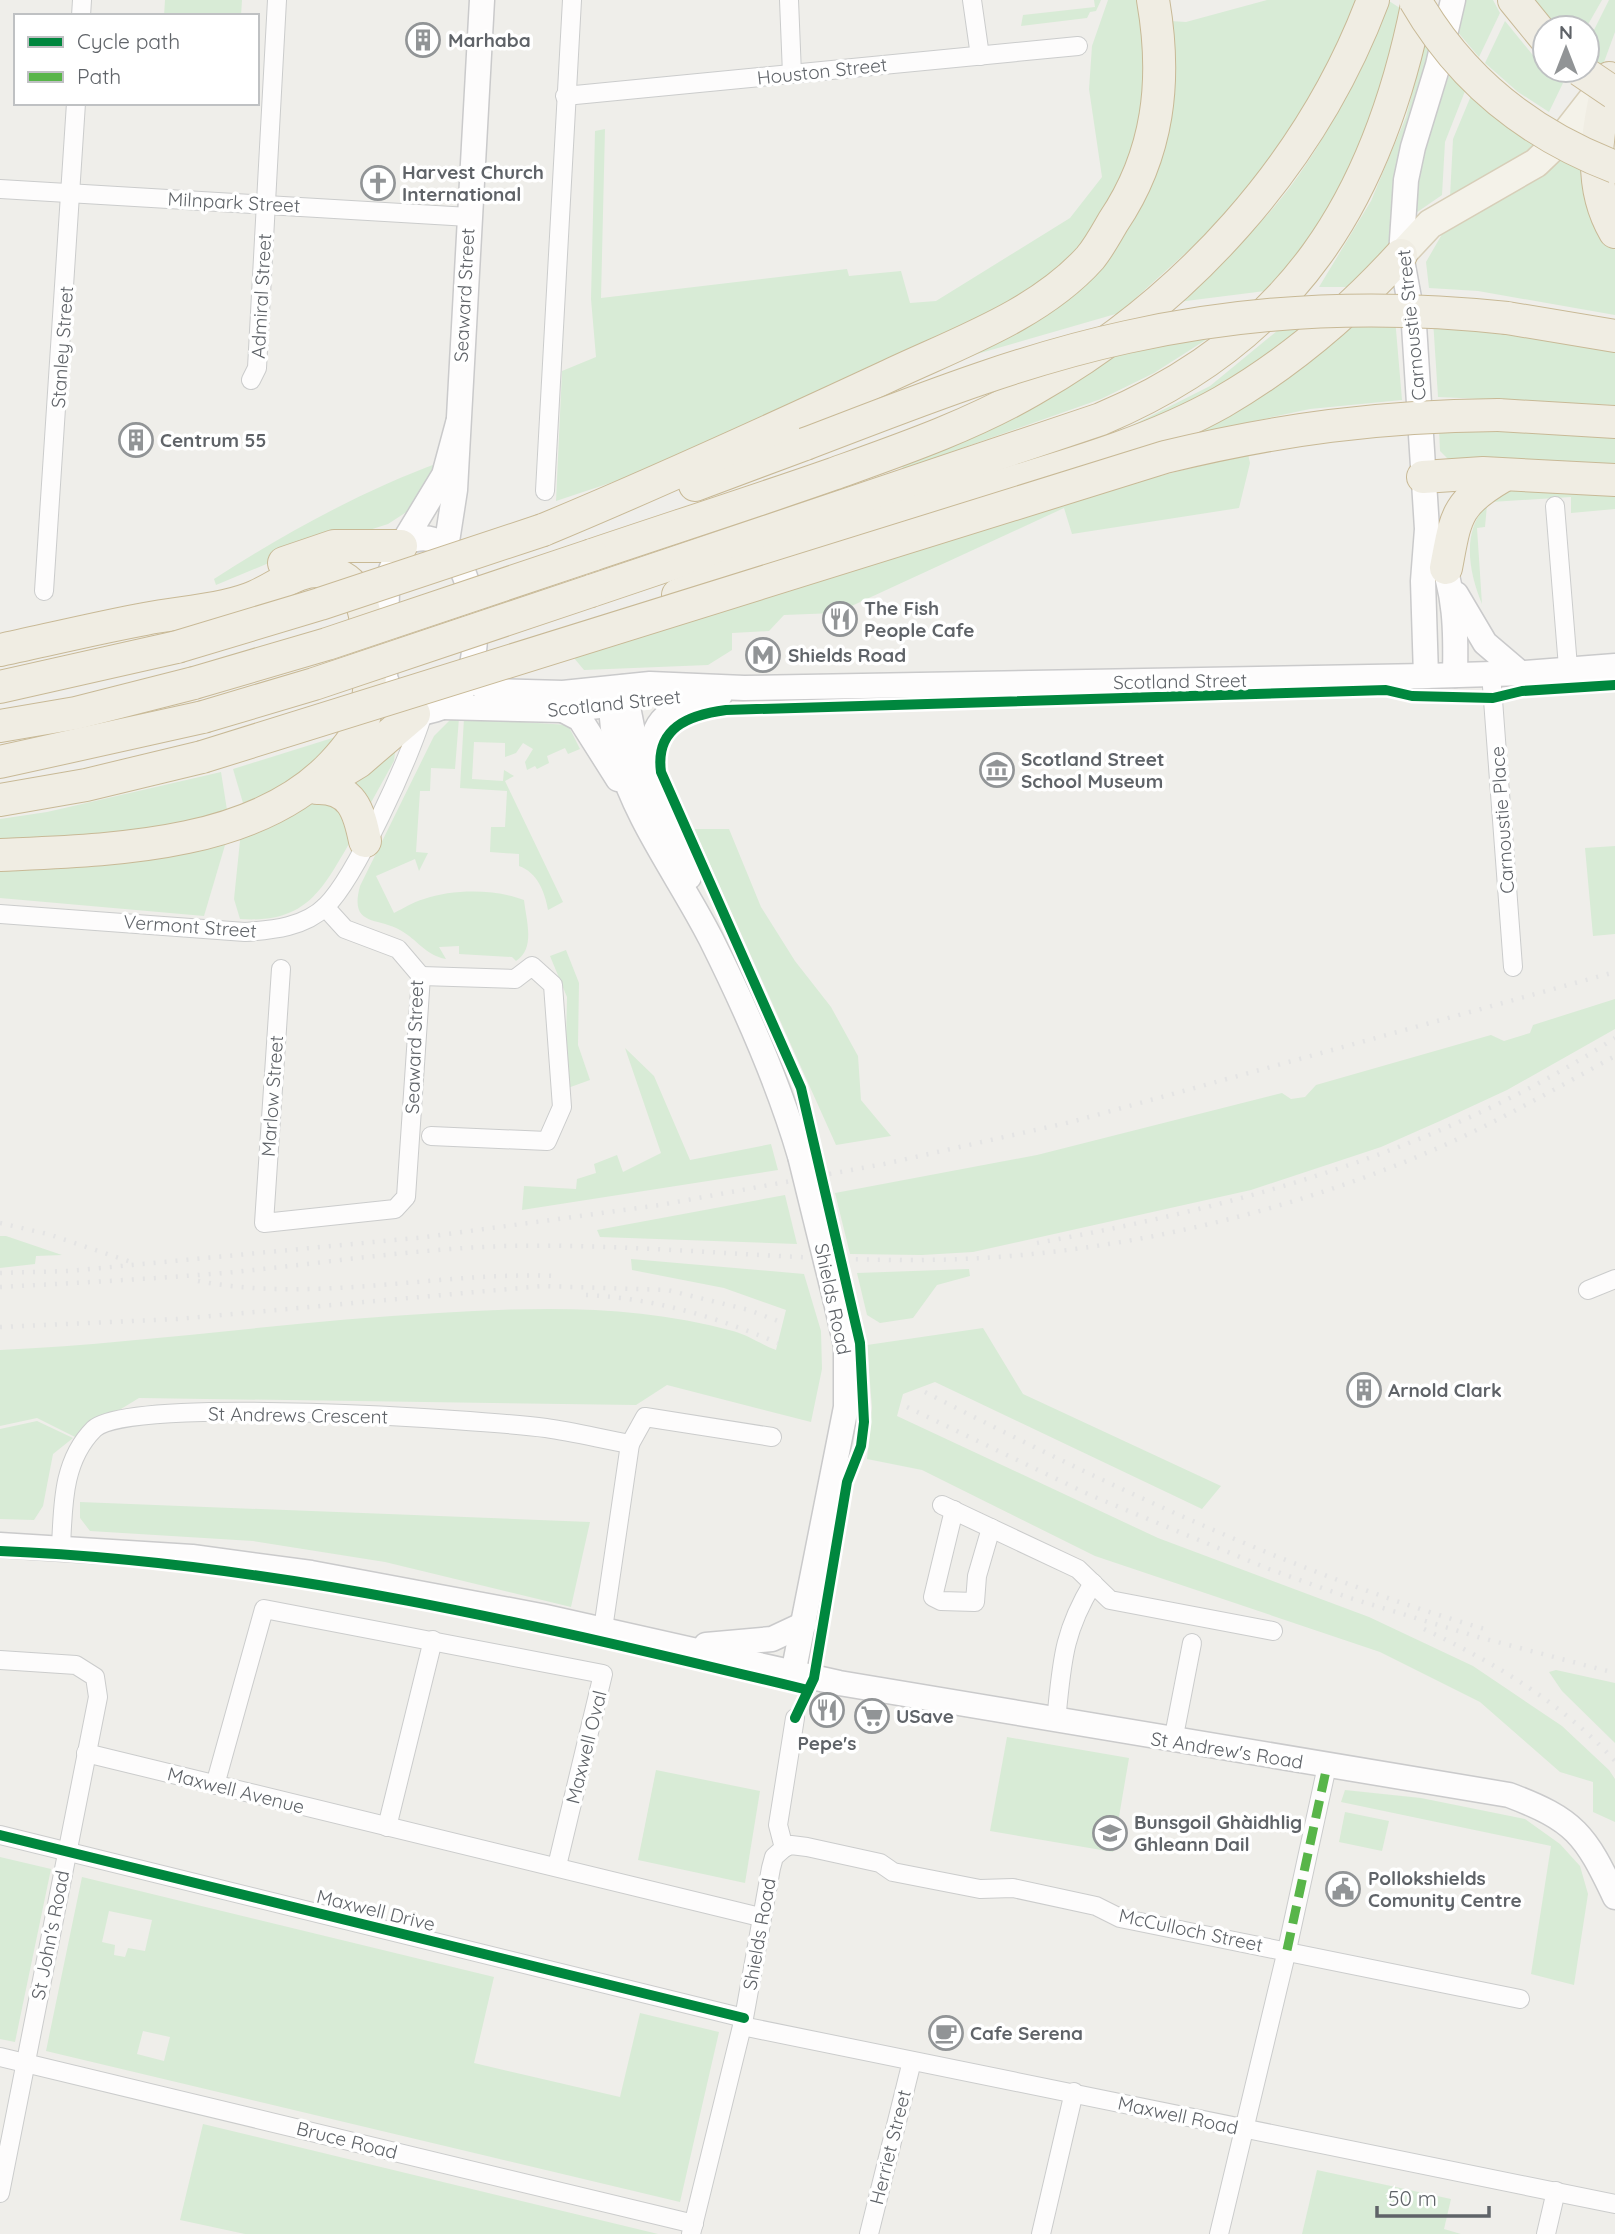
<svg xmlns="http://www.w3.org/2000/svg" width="1615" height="2234" font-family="Quicksand,sans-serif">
<rect width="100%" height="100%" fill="#efeeea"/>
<!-- green -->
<g fill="#d8ebd6" fill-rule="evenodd">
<polygon points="165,0 242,0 241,16 164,16"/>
<polygon points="1094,0 1101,0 1096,11 1090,12 1087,18 1021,26 1023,15 1095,7"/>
<polygon points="1108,0 1144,0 1148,21 1138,152 1093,233 1045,280 992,315 637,474 556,501 562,371 596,357 591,299 595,131 605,129 601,298 847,269 849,276 901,271 910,303 936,301 1070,218 1102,177 1089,89 1092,46"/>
<polygon points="1267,0 1358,0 1322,79 1260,173 1210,231 1119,313 977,354 838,408 953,350 1128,217 1170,21 1186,22"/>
<polygon points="1463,0 1493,0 1500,13 1479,57 1456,30"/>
<polygon points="1527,0 1602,0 1586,28 1549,28"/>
<polygon points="1609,0 1615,0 1615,32 1600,73 1587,64 1587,44"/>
<path d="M1389,1L1403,10L1389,65L1343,189L1308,243L1265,291L1178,302C1205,276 1233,251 1259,224C1318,162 1357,78 1389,1Z"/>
<polygon points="1505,21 1545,70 1563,83 1549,112 1518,92 1485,63"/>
<polygon points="1426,39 1433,48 1394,244 1352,287 1319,287 1371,201 1406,117"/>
<polygon points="1449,75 1467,86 1445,142 1442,195 1413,215 1410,229 1413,185"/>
<polygon points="1473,91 1544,143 1450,197 1453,139"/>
<polygon points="1557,149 1586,163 1598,220 1615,250 1615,315 1478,291 1429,288 1426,262 1445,229"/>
<polygon points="1348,318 1395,318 1402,400 1310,409 1166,440"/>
<polygon points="1320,319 1211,396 1117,433 1210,386 1289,321"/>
<polygon points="1433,320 1615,344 1615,405 1438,397"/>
<polygon points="1226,327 1154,373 1101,399 903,469 901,463 1126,344"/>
<polygon points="1512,427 1615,435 1615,470 1451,462 1440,451 1439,429"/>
<polygon points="1248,454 1250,463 1239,508 1072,534 1064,508 845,609 835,613 784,615 769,631 732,633 732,650 708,665 584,670 574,658 1071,498"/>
<path d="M441,462L408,511L388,524L276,560L216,585L214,579C284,534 363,490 441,462Z"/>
<polygon points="1527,489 1615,490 1615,509 1571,513 1571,497 1491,502 1502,491"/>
<path d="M1487,505L1485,527L1477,528L1482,604C1469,573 1461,531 1487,505Z"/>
<path d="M452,718H459L455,769L431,768L430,791H420L416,852L428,853L419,871L415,859L376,876L394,913C404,908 413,902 424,899C453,889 496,889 524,900C526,919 536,949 516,961L512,957L459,954V946L439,947L446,959C425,955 418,940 400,930C377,917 349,927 360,886L434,736Z"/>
<path d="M464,718L568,725L580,749L568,754L565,748L547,756L549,763L537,769L535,766L527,770L525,762L533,749L523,743L516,753L505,757V743L474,742L472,779L503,781L504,770L514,776L505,781L563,902L548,910C545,892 537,872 519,866V854L490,852L491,827H505L507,791L460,788Z"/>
<path d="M342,735C316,773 285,788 243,803L233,769Z"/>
<polygon points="397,736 394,761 368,808 340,778"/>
<path d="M221,772L227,810C157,838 75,837 0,843V819L47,812Z"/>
<path d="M317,793L340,796L356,832C324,885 311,924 240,919L234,899L241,831Z"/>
<polygon points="694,829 729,829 761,907 795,961 831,1007 858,1056 861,1100 891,1136 836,1145"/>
<polygon points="228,835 204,916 0,898 0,863"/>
<polygon points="1615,846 1615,934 1593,936 1585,848"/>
<polygon points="566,950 579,983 578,1045 590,1080 565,1089 567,997 550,956"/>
<polygon points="1615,999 1615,1029 1507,1090 1440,1121 1381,1147 1251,1190 973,1252 922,1255 850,1254 835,1193 1037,1155 1282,1093 1291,1099 1305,1097 1316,1085 1491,1035 1504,1041 1530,1033 1533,1025"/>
<polygon points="625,1048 654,1076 690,1160 771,1144 778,1170 522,1210 524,1186 576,1189 577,1179 596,1173 594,1164 617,1155 623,1172 661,1153"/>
<polygon points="785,1195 797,1244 600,1237 597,1230"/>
<polygon points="0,1236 6,1236 62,1255 36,1256 35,1264 0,1268"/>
<path d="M631,1259L804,1274L821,1331L822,1369L811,1422L667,1385L636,1405L139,1398L75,1437L37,1418L0,1426V1350C146,1343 292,1321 438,1313C538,1307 635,1304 733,1331C748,1335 762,1345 776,1350L786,1310L724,1288L632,1270Z"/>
<polygon points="969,1269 970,1276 937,1285 913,1318 880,1323 867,1315 857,1273"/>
<polygon points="983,1328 1023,1394 1221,1486 1202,1509 935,1382 903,1394 897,1416 1158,1538 1369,1617 1473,1666 1562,1726 1609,1770 1615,1779 1615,1822 1593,1812 1593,1782 1560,1772 1480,1702 1380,1652 1095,1556 922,1470 867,1459 872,1408 867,1345"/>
<polygon points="37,1421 73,1438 53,1454 43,1506 34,1520 0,1519 0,1429"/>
<polygon points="80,1502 590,1522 571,1607 385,1562 253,1541 90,1531 80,1518"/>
<polygon points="1556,1670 1615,1683 1615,1743 1562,1691 1549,1672"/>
<polygon points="1007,1737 1129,1758 1113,1852 990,1831"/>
<polygon points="656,1770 760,1791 745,1883 638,1860"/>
<polygon points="1345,1790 1421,1798 1525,1819 1560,1844 1580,1866 1588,1894 1574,1985 1531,1974 1551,1846 1341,1802"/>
<polygon points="1345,1812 1389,1821 1382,1851 1339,1842"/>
<polygon points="0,1857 51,1869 15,2042 0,2039"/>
<path d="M82,1877L494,1977L474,2063L620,2097L640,2013L719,2032L680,2202L46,2051ZM109,1911L152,1920L145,1951L128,1948L125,1957L114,1955L115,1945L102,1942ZM143,2031L170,2037L164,2061L137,2054Z"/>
<polygon points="203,2124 658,2234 245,2234 180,2220"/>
<polygon points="1317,2170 1451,2199 1444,2229 1461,2234 1302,2234"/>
</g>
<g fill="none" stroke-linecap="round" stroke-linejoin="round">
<!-- street casing -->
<g stroke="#cbcccc" stroke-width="20">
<g id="street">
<polyline points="789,0 792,74"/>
<polyline points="972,0 980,56"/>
<polyline points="81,16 82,0"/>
<polyline points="565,96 1078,46"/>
<polyline points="0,189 469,217"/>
<polyline points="251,380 257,368 277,0"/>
<polyline points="545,491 572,0"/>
<polyline points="1555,506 1568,667"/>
<polyline points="44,591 76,103"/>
<polyline points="1491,673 1513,967"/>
<path d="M0,914L245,932C273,930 305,927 326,906C355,878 412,754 423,713"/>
<polyline points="281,969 264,1223 395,1209 406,1197 421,976 398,949 345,929 325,907"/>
<polyline points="421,976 515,979 532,966 553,985 562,1107 547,1141 431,1136"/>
<polyline points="1588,1290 1615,1279"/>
<polyline points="942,1505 1078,1569 1110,1600 1273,1631"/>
<polyline points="954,1510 933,1597 941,1601 975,1602 977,1576 991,1528"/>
<path d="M61,1548C63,1506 62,1461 94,1429C128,1395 484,1420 546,1428C574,1432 602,1439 630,1444L645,1417L772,1437"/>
<polyline points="603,1629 630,1444"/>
<polyline points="0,1660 76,1665 95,1677 98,1697 0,2193"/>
<path d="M1056,1721C1062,1664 1062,1634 1093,1583"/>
<polyline points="1173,1741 1192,1643"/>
<polyline points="86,1753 760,1917"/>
<polyline points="215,1785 264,1609 603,1674 557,1866"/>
<polyline points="387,1827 433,1640"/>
<polyline points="0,1835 744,2018"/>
<polyline points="784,1848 791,1845 807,1847 880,1863 893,1872 980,1889 1013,1888 1096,1906 1120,1918 1520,1999"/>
<polyline points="742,2026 1615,2204"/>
<polyline points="0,2057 694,2224"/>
<polyline points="691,2234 744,2018 771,1868 774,1857 784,1848 778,1825 795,1718"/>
<polyline points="869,2234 912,2061"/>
<polyline points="1041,2234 1074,2092"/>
<polyline points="1219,2234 1287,1950 1327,1766"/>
<polyline points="1546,2234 1556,2191"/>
</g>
</g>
<!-- secondary casing -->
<g stroke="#cacacb" stroke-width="27">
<g id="secondary">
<path d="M405,543C474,509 495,667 454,700C443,709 428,712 414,714L394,698L385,678L387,590L391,570L401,546L444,475L458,423"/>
<polyline points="446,548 455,490 482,0"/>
<path d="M1438,552C1456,590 1456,634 1455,675"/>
<polyline points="1456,594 1485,643 1520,673"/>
<polyline points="471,674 483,687 493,691 563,693 650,684 744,688 1426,676 1525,673 1615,666"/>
<polyline points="1426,676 1423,581 1427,529 1414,325 1401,255 1406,180 1413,147 1438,65 1453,0"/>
<polyline points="624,687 635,742 689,877"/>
<path d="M609,689C612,710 612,733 617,753C635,820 680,878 711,939C746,1009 778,1081 800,1156"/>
<polyline points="442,707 563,710 626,703"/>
<polyline points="563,710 580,719 618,779"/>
<path d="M650,769C649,713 672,708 720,695"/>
<path d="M0,1545L192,1557L311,1573L541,1616L839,1683L1509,1795C1575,1820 1585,1834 1615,1897"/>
<polyline points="706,1645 772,1639 804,1624"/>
<polyline points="793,1674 846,1407 846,1346 836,1302"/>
</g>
</g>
<!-- primary casing -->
<g stroke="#d7ceb8" stroke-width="31">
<polyline id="primary" points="1401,255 1430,224 1536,163 1563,137 1609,78"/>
</g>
<!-- highway casing -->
<g stroke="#c8b996" stroke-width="34">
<g id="highway">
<polyline points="1514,0 1545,38"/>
<path d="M1609,78C1598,130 1586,183 1615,232"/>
<polyline points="1507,318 1615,336"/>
<polyline points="1498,415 1615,422"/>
<polyline points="1423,477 1483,473 1615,480"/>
<polyline points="695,485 805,444"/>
<path d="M543,530C659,482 772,430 886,377C955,344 1038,316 1090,258C1099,247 1106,234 1113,222C1159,154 1167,80 1153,0"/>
<path d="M592,555C672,528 753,502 833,474C900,450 970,426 1032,390C1185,303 1311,165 1373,0"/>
<polyline points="284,563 334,546 401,546"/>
<path d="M1446,568C1456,516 1455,504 1503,476"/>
<path d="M591,591L1101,419C1293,338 1379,199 1418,0"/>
<path d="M678,595C772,559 868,527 964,497C1050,470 1142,447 1222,402C1289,363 1349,312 1401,255"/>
<path d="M0,650C48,640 96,628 145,619C179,612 216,611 249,599C275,590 297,566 327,572C360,578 365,608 368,636C371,660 371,692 365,715C360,733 346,750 333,764C254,848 108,850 0,855"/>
<polyline points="0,687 177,647"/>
<polyline points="0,726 76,713 194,683"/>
<polyline points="0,762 203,717"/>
<polyline points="335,776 358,762 414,714"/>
<path d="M317,788C352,787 359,811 365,841"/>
<polyline points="0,800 86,785 202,757"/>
</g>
</g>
<!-- street -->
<use href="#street" stroke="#fdfcfc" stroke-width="18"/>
<!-- secondary -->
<use href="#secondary" stroke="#fdfcfc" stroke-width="24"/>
<!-- primary -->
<use href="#primary" stroke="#f4f2e9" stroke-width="28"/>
<!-- highway -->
<use href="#highway" stroke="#f0ede3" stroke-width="32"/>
<!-- rail -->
<g stroke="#e4e4e4" stroke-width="4.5" stroke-dasharray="2 9" stroke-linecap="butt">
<polyline points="0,1223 48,1234 131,1262"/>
<path d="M1037,1243C1238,1207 1441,1151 1615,1038"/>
<polyline points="0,1273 69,1271 426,1237 660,1205 884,1164 1071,1122 1615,972"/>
<path d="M198,1281C318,1304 437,1271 557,1276"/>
<path d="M0,1287C75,1283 150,1279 224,1273C318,1264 411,1249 506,1246C644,1243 782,1261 921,1260C1095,1259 1279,1217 1438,1148C1499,1121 1557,1088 1615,1056"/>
<path d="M586,1295C654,1298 716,1317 778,1343"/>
<polyline points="0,1327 177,1319 542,1286 667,1290 749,1310 783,1323"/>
<path d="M925,1392C1106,1485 1292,1573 1488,1630"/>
<polyline points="907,1407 1090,1495 1269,1569 1350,1598 1478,1637 1615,1673"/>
<path d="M1424,1629C1495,1663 1562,1703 1615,1761"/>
</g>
<!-- secondary-bridge casing -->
<g stroke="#cacacb" stroke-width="27" stroke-linecap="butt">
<polyline id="secondary-bridge" points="800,1156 836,1302"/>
</g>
<!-- highway-bridge casing -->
<g stroke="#c8b996" stroke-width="34" stroke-linecap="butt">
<g id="highway-bridge">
<path d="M1415,0C1461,80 1529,134 1615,167"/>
<polyline points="1580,70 1614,93"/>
<path d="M805,444C910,404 1016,361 1127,337C1252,309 1380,304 1507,318"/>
<polyline points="177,647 320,604 543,530"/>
<polyline points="194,683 327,644 592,555"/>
<polyline points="203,717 314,684 591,591"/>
<path d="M202,757L1165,457C1280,429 1380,416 1498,415"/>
</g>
</g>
<!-- secondary-bridge -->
<use href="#secondary-bridge" stroke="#fdfcfc" stroke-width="24"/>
<!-- highway-bridge -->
<use href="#highway-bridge" stroke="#f0ede3" stroke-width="32"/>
<!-- quiet -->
<polyline stroke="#58b549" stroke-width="9" stroke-dasharray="18 9" stroke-linecap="butt" points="1287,1950 1327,1766"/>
<!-- cycleway casing -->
<g stroke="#fff" stroke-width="15">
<g id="cycleway">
<path d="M0,1551C274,1562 542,1626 808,1690"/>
<path d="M795,1718L814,1678L847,1482L861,1446L864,1422L860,1343L801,1088L661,772C655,728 688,715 726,710L1386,690L1412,696L1493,698L1522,691L1615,685"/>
<polyline points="0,1835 744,2018"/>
</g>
</g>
<!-- cycleway -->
<use href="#cycleway" stroke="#00873e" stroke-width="10"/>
</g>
<!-- icons -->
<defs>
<g id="building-ring" transform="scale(1.75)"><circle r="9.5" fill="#fff" stroke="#919496" stroke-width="1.5"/><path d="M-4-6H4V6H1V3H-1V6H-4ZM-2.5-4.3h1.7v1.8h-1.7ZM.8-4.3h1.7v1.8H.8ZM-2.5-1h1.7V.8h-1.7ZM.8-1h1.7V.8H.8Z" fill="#919496"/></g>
<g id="church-ring" transform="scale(1.75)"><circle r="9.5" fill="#fff" stroke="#919496" stroke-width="1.5"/><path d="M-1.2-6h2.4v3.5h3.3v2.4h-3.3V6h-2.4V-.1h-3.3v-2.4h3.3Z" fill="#919496"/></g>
<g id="restaurant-ring" transform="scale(1.75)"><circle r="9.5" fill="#fff" stroke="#919496" stroke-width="1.5"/><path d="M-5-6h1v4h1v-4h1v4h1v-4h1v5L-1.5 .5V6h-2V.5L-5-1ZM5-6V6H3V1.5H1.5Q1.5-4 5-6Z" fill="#919496"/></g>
<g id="metro-ring" transform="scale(1.75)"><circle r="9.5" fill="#fff" stroke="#919496" stroke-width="1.5"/><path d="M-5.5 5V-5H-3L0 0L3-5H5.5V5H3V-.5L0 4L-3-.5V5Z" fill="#919496"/></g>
<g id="museum-ring" transform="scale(1.75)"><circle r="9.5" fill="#fff" stroke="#919496" stroke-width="1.5"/><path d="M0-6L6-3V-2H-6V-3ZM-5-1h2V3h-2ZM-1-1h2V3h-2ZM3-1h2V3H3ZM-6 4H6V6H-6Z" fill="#919496"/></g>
<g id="supermarket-ring" transform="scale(1.75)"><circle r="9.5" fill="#fff" stroke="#919496" stroke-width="1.5"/><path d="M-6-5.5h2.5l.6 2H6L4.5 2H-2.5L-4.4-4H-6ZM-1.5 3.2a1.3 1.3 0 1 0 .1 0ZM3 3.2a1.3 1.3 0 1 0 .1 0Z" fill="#919496"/></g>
<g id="school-ring" transform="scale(1.75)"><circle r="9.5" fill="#fff" stroke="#919496" stroke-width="1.5"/><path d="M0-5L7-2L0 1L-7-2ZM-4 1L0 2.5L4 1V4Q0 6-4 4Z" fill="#919496"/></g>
<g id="civic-ring" transform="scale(1.75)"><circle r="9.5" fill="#fff" stroke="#919496" stroke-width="1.5"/><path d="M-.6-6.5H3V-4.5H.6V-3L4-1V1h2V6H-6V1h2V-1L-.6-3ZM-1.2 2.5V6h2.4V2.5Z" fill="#919496"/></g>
<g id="cafe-ring" transform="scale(1.75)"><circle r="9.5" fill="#fff" stroke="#919496" stroke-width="1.5"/><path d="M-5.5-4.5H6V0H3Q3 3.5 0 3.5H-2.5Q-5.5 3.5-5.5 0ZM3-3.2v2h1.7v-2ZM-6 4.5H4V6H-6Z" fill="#919496"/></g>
</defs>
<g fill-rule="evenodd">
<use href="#building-ring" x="423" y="40"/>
<use href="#church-ring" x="378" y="183"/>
<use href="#building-ring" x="136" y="440"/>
<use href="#restaurant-ring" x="840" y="619"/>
<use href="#metro-ring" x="763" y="655"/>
<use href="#museum-ring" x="997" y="770"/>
<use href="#building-ring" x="1364" y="1390"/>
<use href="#restaurant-ring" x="827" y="1710"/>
<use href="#supermarket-ring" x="872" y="1716"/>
<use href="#school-ring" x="1110" y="1833"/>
<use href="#civic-ring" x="1343" y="1889"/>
<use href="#cafe-ring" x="946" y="2033"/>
</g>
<g text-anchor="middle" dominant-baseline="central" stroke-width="7" stroke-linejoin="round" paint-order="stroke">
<!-- poi labels -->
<g font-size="19" font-weight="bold" fill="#5f6368" stroke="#fff" text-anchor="start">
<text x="448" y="40">Marhaba</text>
<text x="402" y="172">Harvest Church<tspan x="402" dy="22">International</tspan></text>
<text x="160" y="440">Centrum 55</text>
<text x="864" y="608">The Fish<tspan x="864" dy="22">People Cafe</tspan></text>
<text x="788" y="655">Shields Road</text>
<text x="1021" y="759">Scotland Street<tspan x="1021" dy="22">School Museum</tspan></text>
<text x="1388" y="1390">Arnold Clark</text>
<text x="896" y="1716">USave</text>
<text x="827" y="1743" text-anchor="middle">Pepe's</text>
<text x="1134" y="1822">Bunsgoil Ghàidhlig<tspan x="1134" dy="22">Ghleann Dail</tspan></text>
<text x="1368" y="1878">Pollokshields<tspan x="1368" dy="22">Comunity Centre</tspan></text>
<text x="970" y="2033">Cafe Serena</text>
</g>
<!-- street labels -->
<g font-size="19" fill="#5f6368" stroke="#fff">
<text transform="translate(822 71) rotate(-6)">Houston Street</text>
<text transform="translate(234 202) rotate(3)">Milnpark Street</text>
<text transform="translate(464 295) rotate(-87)">Seaward Street</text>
<text transform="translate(261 296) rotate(-87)">Admiral Street</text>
<text transform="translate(1411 325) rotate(-96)">Carnoustie Street</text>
<text transform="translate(62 347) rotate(-86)">Stanley Street</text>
<text transform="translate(1180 681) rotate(-1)">Scotland Street</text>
<text transform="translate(614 703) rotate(-6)">Scotland Street</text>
<text transform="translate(1502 820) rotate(-94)">Carnoustie Place</text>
<text transform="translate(190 926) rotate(4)">Vermont Street</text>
<text transform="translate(414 1047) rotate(-88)">Seaward Street</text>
<text transform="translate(272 1096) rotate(-86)">Marlow Street</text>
<text transform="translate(833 1299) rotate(78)">Shields Road</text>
<text transform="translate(298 1415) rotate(1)">St Andrews Crescent</text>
<text transform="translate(586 1747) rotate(-76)">Maxwell Oval</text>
<text transform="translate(1227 1750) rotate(9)">St Andrew's Road</text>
<text transform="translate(236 1790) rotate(14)">Maxwell Avenue</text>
<text transform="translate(376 1910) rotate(14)">Maxwell Drive</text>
<text transform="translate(1191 1930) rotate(12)">McCulloch Street</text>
<text transform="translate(759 1934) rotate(-80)">Shields Road</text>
<text transform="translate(50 1935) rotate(-79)">St John's Road</text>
<text transform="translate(1178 2115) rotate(12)">Maxwell Road</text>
<text transform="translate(347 2140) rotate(14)">Bruce Road</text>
<text transform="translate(890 2147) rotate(-76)">Herriet Street</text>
</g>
</g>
<!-- legend -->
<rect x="14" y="14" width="245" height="91" fill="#ffffff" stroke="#bfc1c3" stroke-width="2"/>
<rect x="28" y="37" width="35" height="10" fill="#00873e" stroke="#bfc1c3" stroke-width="2"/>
<text x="77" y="49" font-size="21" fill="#5f6368">Cycle path</text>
<rect x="28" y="72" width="35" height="10" fill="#58b549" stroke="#bfc1c3" stroke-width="2"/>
<text x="77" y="84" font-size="21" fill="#5f6368">Path</text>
<!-- north arrow -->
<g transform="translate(1566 49)"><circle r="33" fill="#ffffff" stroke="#bfc1c3" stroke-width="2"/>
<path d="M0-5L12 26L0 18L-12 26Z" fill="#919496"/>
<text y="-10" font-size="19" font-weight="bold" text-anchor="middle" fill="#5f6368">N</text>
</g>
<!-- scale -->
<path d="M1377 2206v10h112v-10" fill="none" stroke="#5f6368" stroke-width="3.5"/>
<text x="1388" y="2206" font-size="21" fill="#5f6368" stroke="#ffffff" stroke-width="5" paint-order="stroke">50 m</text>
</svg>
